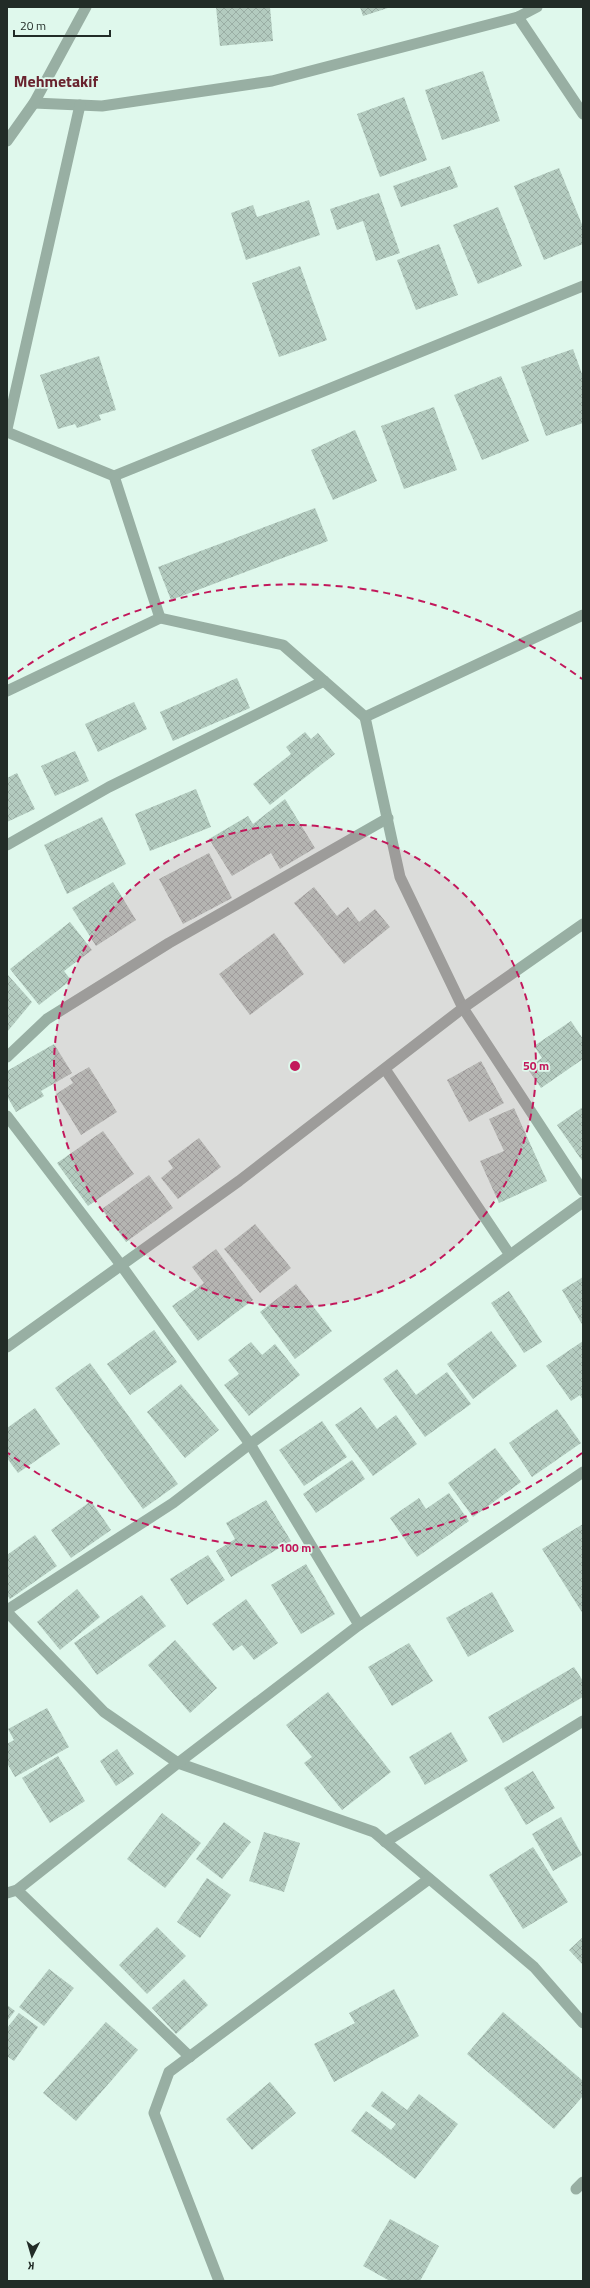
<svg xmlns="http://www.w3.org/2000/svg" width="590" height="2288" font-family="'Titillium Web',sans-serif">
<defs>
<pattern id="building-cross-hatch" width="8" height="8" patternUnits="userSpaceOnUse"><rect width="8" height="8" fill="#b3cbbf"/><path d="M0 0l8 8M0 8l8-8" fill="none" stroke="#9aaea4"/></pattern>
</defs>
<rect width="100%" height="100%" fill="#dff8ec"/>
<!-- building -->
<g fill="url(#building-cross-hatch)">
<polygon points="216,7 270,7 273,41 220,46"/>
<polygon points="360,7 391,7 363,16"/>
<polygon points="483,71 500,121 442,140 425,90"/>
<polygon points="404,97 427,160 380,177 357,114"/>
<polygon points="450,166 458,187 401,207 393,186"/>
<polygon points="559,168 583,227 583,244 544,260 514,186"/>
<polygon points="379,193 400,253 376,261 363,221 337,230 330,209"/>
<polygon points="309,200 320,235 246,260 231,213 253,205 257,217"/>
<polygon points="498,207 522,266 478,284 453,225"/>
<polygon points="439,244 458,295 416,310 397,260"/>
<polygon points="300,266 327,340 279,357 252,283"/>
<polygon points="573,349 583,377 583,423 546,436 521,367"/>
<polygon points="99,356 116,410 99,415 101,420 77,428 75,424 58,429 40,375"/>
<polygon points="501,376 529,441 482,460 454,395"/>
<polygon points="434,407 457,470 404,489 381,426"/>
<polygon points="355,430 377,481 333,500 311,450"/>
<polygon points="315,508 328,541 171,600 158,567"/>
<polygon points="237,678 250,708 173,741 160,712"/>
<polygon points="134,702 147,729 98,752 85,724"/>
<polygon points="305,732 311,739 318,733 335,754 270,805 253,784 291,754 286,747"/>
<polygon points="75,751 89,781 55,796 41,766"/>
<polygon points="17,773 35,809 7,822 7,778"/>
<polygon points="196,789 211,827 150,851 135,814"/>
<polygon points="285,799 315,848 280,869 271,853 232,876 209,839 248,816 253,824"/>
<polygon points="102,817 126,864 67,894 44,845"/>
<polygon points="209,853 232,898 183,924 159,879"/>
<polygon points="113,882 136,920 96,946 72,908"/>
<polygon points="314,887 337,916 348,907 359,922 375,909 390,927 344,964 294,903"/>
<polygon points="70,922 92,950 64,971 71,980 39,1005 10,969"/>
<polygon points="274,933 304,974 250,1015 219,974"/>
<polygon points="7,974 32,1002 7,1032"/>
<polygon points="571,1021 583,1039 583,1059 541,1088 527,1068 542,1058 534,1046"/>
<polygon points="54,1044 72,1073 41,1091 44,1096 16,1112 7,1096 7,1071"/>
<polygon points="481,1061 504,1103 469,1122 447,1080"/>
<polygon points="89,1067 117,1112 81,1135 56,1094 73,1083 70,1078"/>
<polygon points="583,1107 583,1162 557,1125"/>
<polygon points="514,1108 547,1181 499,1203 480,1161 504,1151 489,1119"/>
<polygon points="103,1131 134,1174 88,1206 57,1163"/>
<polygon points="199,1138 221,1167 178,1199 161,1178 173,1168 168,1161"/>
<polygon points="149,1175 173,1208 126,1242 102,1209"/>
<polygon points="255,1224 291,1268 260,1293 224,1249"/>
<polygon points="216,1249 253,1300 198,1341 172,1306 204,1283 192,1267"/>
<polygon points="583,1277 583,1326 562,1290"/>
<polygon points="296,1284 332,1331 295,1359 260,1312"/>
<polygon points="509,1291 542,1342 524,1353 491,1303"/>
<polygon points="154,1330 177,1362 130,1395 107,1364"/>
<polygon points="491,1331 517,1366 473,1399 447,1364"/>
<polygon points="583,1341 583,1400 580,1395 571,1401 546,1366"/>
<polygon points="251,1342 262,1355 275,1344 300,1375 249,1416 224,1385 239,1374 228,1360"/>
<polygon points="90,1363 178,1484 143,1509 55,1388"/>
<polygon points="397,1369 416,1395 447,1372 471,1404 425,1437 383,1379"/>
<polygon points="181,1384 219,1430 185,1458 147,1412"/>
<polygon points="361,1407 377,1429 396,1415 417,1444 373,1476 335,1425"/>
<polygon points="35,1408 60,1444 18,1473 7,1458 7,1428"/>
<polygon points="557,1409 581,1443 532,1477 509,1443"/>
<polygon points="322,1421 347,1457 304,1486 279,1450"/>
<polygon points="495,1448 521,1482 473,1517 448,1483"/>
<polygon points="352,1460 365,1479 316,1513 303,1494"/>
<polygon points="449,1493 469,1521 417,1557 390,1518 419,1498 426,1509"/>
<polygon points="266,1500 291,1541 231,1577 216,1551 235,1539 226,1523"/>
<polygon points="91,1501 111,1530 71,1558 51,1530"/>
<polygon points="583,1524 583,1614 542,1549"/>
<polygon points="35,1535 57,1566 10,1599 7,1595 7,1555"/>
<polygon points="208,1555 225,1580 187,1605 170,1579"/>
<polygon points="306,1564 335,1614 301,1634 271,1585"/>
<polygon points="77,1589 100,1617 60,1650 37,1622"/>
<polygon points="492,1592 514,1631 468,1657 446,1618"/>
<polygon points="142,1595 166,1626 97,1675 74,1643"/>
<polygon points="246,1599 278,1643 254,1660 242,1645 233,1651 212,1624"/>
<polygon points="175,1640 217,1688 190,1713 148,1665"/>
<polygon points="409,1643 433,1681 392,1706 368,1667"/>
<polygon points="574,1667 583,1681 583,1697 503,1743 488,1717"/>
<polygon points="328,1692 391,1772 342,1810 304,1763 312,1757 286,1725"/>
<polygon points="47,1708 69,1747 15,1777 7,1763 7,1744 14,1740 8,1729"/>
<polygon points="451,1732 468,1761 425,1785 409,1757"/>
<polygon points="117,1749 134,1774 116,1786 100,1761"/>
<polygon points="58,1756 85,1801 50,1823 22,1778"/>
<polygon points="533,1771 555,1808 526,1825 504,1788"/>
<polygon points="162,1813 201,1843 165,1888 127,1859"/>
<polygon points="561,1817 582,1855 553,1871 532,1834"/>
<polygon points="224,1822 251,1842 222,1879 196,1859"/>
<polygon points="264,1832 300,1843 284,1892 249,1881"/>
<polygon points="533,1847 568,1902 523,1929 489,1875"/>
<polygon points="207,1878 231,1895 200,1938 177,1922"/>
<polygon points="157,1927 186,1956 147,1994 119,1965"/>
<polygon points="583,1937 583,1965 569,1950"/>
<polygon points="49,1969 74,1988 44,2026 19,2007"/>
<polygon points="184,1979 208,2005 176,2034 152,2008"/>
<polygon points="394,1989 419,2036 334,2082 314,2044 355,2023 349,2013"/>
<polygon points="7,2005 15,2011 7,2021"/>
<polygon points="503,2012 583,2081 583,2096 554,2129 467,2054"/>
<polygon points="19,2013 38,2027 14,2061 7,2056 7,2028"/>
<polygon points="106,2022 138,2050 76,2121 43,2093"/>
<polygon points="270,2082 296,2113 252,2150 226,2119"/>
<polygon points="382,2091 407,2110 419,2094 458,2124 415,2179 351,2131 366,2111 391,2130 396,2124 371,2106"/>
<polygon points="390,2219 439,2246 420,2281 390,2281 363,2266"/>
</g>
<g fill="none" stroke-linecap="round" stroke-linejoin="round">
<!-- service -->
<polyline stroke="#98afa3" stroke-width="11" points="576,2189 583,2182"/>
<!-- minor -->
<g stroke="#98afa3" stroke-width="11">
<polyline points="518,17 583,114"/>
<polyline points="34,103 102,106 272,81 518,17 537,7"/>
<polyline points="7,141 34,103 86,7"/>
<polyline points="7,429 80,105"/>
<polyline points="7,432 114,476 160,618 7,691"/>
<polyline points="114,476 583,286"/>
<polyline points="583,615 365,717 400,877 463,1008 583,1191"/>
<polyline points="160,618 283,645 365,717"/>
<polyline points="7,845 109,787 324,681"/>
<polyline points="7,1057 47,1019 169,943 388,818"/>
<polyline points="385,1069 510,1255"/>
<polyline points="7,1116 121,1265 250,1444 359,1625"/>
<polyline points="7,1347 239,1181 463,1008 583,924"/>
<polyline points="7,1610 173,1503 250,1444 583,1202"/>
<polyline points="7,1612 104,1712 178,1763 374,1832 534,1967 583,2023"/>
<polyline points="385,1842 583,1721"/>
<polyline points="17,1890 190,2057"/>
<polyline points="7,1893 17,1890 178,1763 359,1625 583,1472"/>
<polyline points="219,2281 154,2113 169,2072 429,1879"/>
</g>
</g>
<!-- distance rings -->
<circle cx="295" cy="1066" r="241" fill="#c2185b" fill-opacity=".12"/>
<g fill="none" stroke="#c2185b" stroke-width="2" stroke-dasharray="7 5">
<circle cx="295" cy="1066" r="241"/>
<path d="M582 1453A482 482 0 0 1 8 1453M8 679A482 482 0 0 1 582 679"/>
</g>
<g text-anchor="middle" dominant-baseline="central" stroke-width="3.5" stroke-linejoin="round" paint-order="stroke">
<!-- district labels -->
<g font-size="16" font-weight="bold" fill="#69232e" stroke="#dff8ec">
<text x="56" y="81">Mehmetakif</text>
</g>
</g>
<circle cx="295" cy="1066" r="6" fill="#c2185b" stroke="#dff8ec" stroke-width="2"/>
<g font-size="12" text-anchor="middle" font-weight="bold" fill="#c2185b" stroke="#dff8ec" stroke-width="3.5" stroke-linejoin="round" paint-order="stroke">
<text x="536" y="1070">50 m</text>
<text x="295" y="1552">100 m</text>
</g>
<!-- border -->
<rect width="590" height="2288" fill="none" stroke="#222c27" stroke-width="16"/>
<!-- north arrow -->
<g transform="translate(32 2256) rotate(185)" stroke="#dff8ec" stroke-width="3" paint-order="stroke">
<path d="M0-3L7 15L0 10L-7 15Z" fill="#222c27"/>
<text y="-6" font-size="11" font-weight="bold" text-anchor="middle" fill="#222c27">K</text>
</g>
<!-- scale -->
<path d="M14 30v6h96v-6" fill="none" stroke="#222c27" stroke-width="2"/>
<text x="20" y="30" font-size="12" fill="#222c27" stroke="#dff8ec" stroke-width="3" paint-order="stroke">20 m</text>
</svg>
